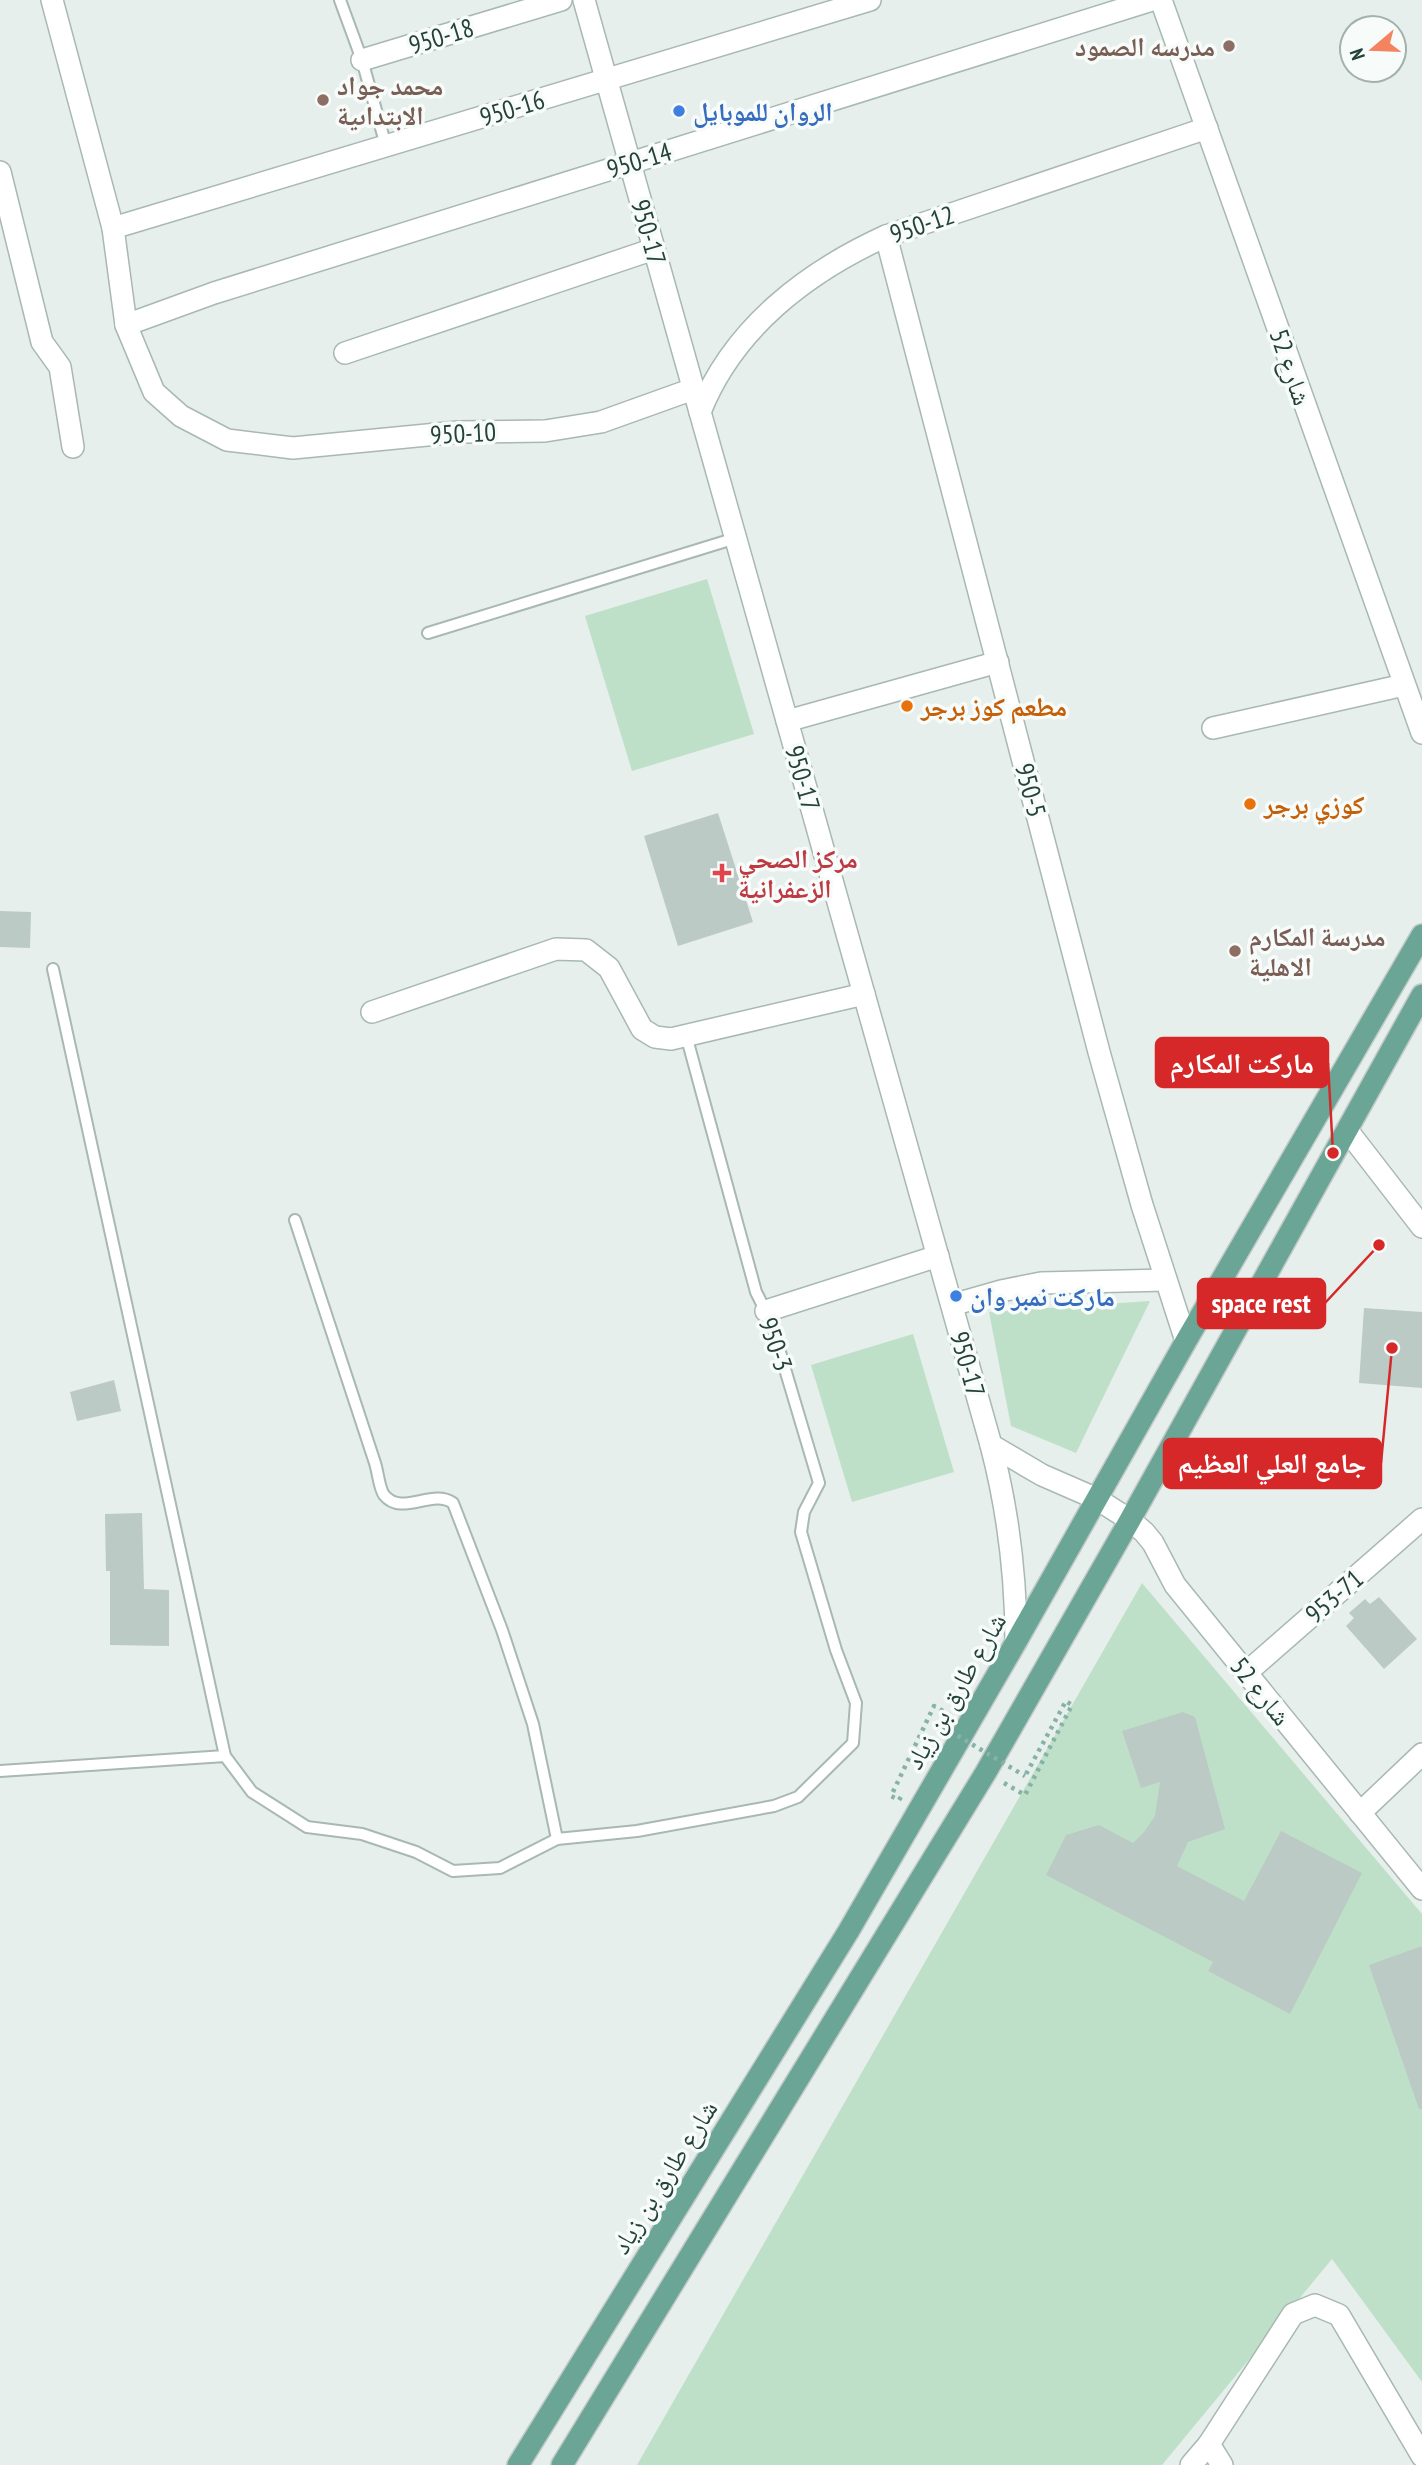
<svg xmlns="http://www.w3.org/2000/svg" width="1422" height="2465" font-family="'PT Sans Narrow','Noto Naskh Arabic',sans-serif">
<rect width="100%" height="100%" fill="#e6efeb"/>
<!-- green -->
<g fill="#bfe0c8">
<polygon points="707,579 754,734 632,771 585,616"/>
<polygon points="1150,1301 1076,1453 1011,1426 989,1312"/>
<polygon points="913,1334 954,1472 852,1502 811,1365"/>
<polygon points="1142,1583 1422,1914 1422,2382 1332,2259 1162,2465 637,2465"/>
</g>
<!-- building -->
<g fill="#bbcac4">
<polygon points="718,813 753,922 678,946 644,836"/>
<polygon points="0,911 31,912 30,948 0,947"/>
<polygon points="1364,1308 1422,1312 1422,1388 1359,1383"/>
<polygon points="114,1380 121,1411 77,1421 70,1392"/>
<polygon points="142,1513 144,1589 169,1590 169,1646 110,1645 110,1571 106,1571 105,1514"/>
<polygon points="1379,1597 1417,1639 1384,1669 1346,1626 1354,1618 1349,1613 1365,1599 1370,1604"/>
<polygon points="1183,1712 1195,1717 1225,1829 1188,1842 1177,1866 1244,1901 1281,1831 1362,1873 1290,2014 1208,1971 1213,1962 1046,1875 1066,1835 1099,1825 1133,1843 1144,1832 1155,1816 1160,1782 1141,1788 1122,1731"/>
<polygon points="1422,1946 1422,2109 1419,2109 1369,1965"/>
</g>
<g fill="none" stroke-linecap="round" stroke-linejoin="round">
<!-- lane casing -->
<g stroke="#a8b8b2" stroke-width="14">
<g id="lane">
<polyline points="340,0 362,60 386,146"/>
<polyline points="428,633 736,538"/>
<polyline points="53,969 225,1756"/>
<path d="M295,1220L375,1463C378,1472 379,1488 384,1495C402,1517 432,1488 453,1503L502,1630L533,1724L557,1839"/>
<polyline points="0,1771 225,1756 252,1792 307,1827 362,1834 416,1852 453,1871 500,1868 557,1839 637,1831 774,1806 798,1797 853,1743 856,1703 836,1650 801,1532 804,1512 819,1483 771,1322 756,1292 686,1035"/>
</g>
</g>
<!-- street casing -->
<g stroke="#a8b8b2" stroke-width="24">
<g id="street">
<polyline points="52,0 113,228 126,325 154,392 181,416 227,440 293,448 458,432 545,431 601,422 693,389"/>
<path d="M584,0L991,1445C1008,1510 1016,1575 1016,1642"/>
<polyline points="1161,0 1422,733"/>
<polyline points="362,60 561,0"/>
<polyline points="0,172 42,342 60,367 73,447"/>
<polyline points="113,228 870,0"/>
<polyline points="886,236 1099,1052 1142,1205 1186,1341"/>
<polyline points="126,325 214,293 1152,0"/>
<polyline points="345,353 654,249"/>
<path d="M700,412C733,328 807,272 886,236L1207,128"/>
<polyline points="787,721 998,662"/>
<polyline points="1213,728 1404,685"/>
<polyline points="372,1012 556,949 586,950 609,968 642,1029 655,1037 671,1039 864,994"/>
<polyline points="1347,1130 1422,1227"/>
<polyline points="952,1305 1001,1291 1041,1283 1166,1280"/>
<polyline points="766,1311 938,1256"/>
<polyline points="991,1445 1042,1475 1097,1499 1130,1520 1144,1532 1153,1543 1175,1585 1422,1889"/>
<polyline points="1246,1673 1422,1519"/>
<polyline points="1360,1813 1422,1754"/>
<polyline points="1209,2444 1222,2465"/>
<polyline points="1191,2465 1209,2444 1293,2314 1315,2305 1339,2315 1422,2456"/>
</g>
</g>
<!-- primary casing -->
<g stroke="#c2cac8" stroke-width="24">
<g id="primary">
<polyline points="518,2465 848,1932 1016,1642 1186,1341 1422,935"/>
<polyline points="562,2465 986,1772 1130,1520 1422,995"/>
</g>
</g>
<!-- path -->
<g stroke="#86b3a5" stroke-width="4.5" stroke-dasharray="3.5 5" stroke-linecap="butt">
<polyline points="1004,1783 1025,1795 1072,1705 1066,1701 1025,1776"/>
<polyline points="901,1797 899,1800 891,1796 934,1706 950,1715"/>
</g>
<!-- lane -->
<use href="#lane" stroke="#fff" stroke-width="10"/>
<!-- street -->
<use href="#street" stroke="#fff" stroke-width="21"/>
<!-- primary -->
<use href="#primary" stroke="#6aa596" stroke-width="21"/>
<!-- path-bridge -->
<polyline stroke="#86b3a5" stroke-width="4.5" stroke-dasharray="3.5 5" stroke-linecap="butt" points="943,1727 1025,1776"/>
</g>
<!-- markers -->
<g fill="#8d6e63" stroke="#f7fbf9" stroke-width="2.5">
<circle cx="1229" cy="46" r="7"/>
<circle cx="323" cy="100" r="7"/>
<circle cx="1235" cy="951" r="7"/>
</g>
<g fill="#3f7fe0" stroke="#f7fbf9" stroke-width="2.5">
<circle cx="679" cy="111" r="7"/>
<circle cx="956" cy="1296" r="7"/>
</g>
<g fill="#e8710a" stroke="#f7fbf9" stroke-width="2.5">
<circle cx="907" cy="706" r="7"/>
<circle cx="1250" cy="804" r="7"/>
</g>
<path fill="#e0444e" stroke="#f7fbf9" stroke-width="2.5" d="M718.5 862.5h7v7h7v7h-7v7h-7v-7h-7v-7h7z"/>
<g text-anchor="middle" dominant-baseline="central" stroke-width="7" stroke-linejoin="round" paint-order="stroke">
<!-- street labels -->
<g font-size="26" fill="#24423a" stroke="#f7fbf9">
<text transform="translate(441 36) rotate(-17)">950-18</text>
<text transform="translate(512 108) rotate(-17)">950-16</text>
<text transform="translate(639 160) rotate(-17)">950-14</text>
<text transform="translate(922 224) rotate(-19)">950-12</text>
<text transform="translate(649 232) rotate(74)">950-17</text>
<text transform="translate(1291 367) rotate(71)">شارع 52</text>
<text transform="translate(463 433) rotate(-3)">950-10</text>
<text transform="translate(803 778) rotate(74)">950-17</text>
<text transform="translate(1031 790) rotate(75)">950-5</text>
<text transform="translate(776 1344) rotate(71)">950-3</text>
<text transform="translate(968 1364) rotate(74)">950-17</text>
<text transform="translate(1334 1596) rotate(-41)">953-71</text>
<text transform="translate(955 1691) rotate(-60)">شارع طارق بن زياد</text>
<text transform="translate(1261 1691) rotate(51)">شارع 52</text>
<text transform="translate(664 2177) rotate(-58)">شارع طارق بن زياد</text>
</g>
<!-- education labels -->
<g font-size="26" font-weight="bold" fill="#785e54" stroke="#f7fbf9" text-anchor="start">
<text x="1215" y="46" text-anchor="end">مدرسه الصمود</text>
<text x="337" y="85">محمد جواد<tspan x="337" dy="30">الابتداىية</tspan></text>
<text x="1249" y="936">مدرسة المكارم<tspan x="1249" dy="30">الاهلية</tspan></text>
</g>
<!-- shop labels -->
<g font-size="26" font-weight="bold" fill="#366cbe" stroke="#f7fbf9" text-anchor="start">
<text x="693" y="111">الروان للموبايل</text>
<text x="970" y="1296">ماركت نمبر وان</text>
</g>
<!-- food labels -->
<g font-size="26" font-weight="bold" fill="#c56008" stroke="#f7fbf9" text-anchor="start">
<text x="921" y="706">مطعم كوز برجر</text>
<text x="1264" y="804">كوزي برجر</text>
</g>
<!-- health labels -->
<g font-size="26" font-weight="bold" fill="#be3a42" stroke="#f7fbf9" text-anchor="start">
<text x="738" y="858">مركز الصحي<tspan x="738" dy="30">الزعفرانية</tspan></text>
</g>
</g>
<!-- callouts -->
<path fill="none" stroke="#d62828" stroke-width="2.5" d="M1333 1153L1328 1063M1379 1245L1325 1303M1392 1348L1381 1463"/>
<g fill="#d62828" stroke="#f7fbf9" stroke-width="2.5">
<circle cx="1333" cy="1153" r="7"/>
<circle cx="1379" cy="1245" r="7"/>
<circle cx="1392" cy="1348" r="7"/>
</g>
<g fill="#d62828" stroke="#d62828" stroke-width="2.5">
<rect x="1156" y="1038" width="172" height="49" rx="7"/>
<rect x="1198" y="1279" width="127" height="49" rx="7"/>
<rect x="1164" y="1439" width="217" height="49" rx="7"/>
</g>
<g font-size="28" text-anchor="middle" font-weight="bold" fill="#fff">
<text x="1242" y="1073">ماركت المكارم</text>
<text x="1261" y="1313">space rest</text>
<text x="1272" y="1473">جامع العلي العظيم</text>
</g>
<!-- north arrow -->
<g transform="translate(1373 49) rotate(251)"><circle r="33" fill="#f7fbf9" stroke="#a3b1ad" stroke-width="2"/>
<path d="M0-5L12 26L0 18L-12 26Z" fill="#f4845f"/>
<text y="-10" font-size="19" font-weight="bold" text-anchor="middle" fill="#24423a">N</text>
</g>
</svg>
